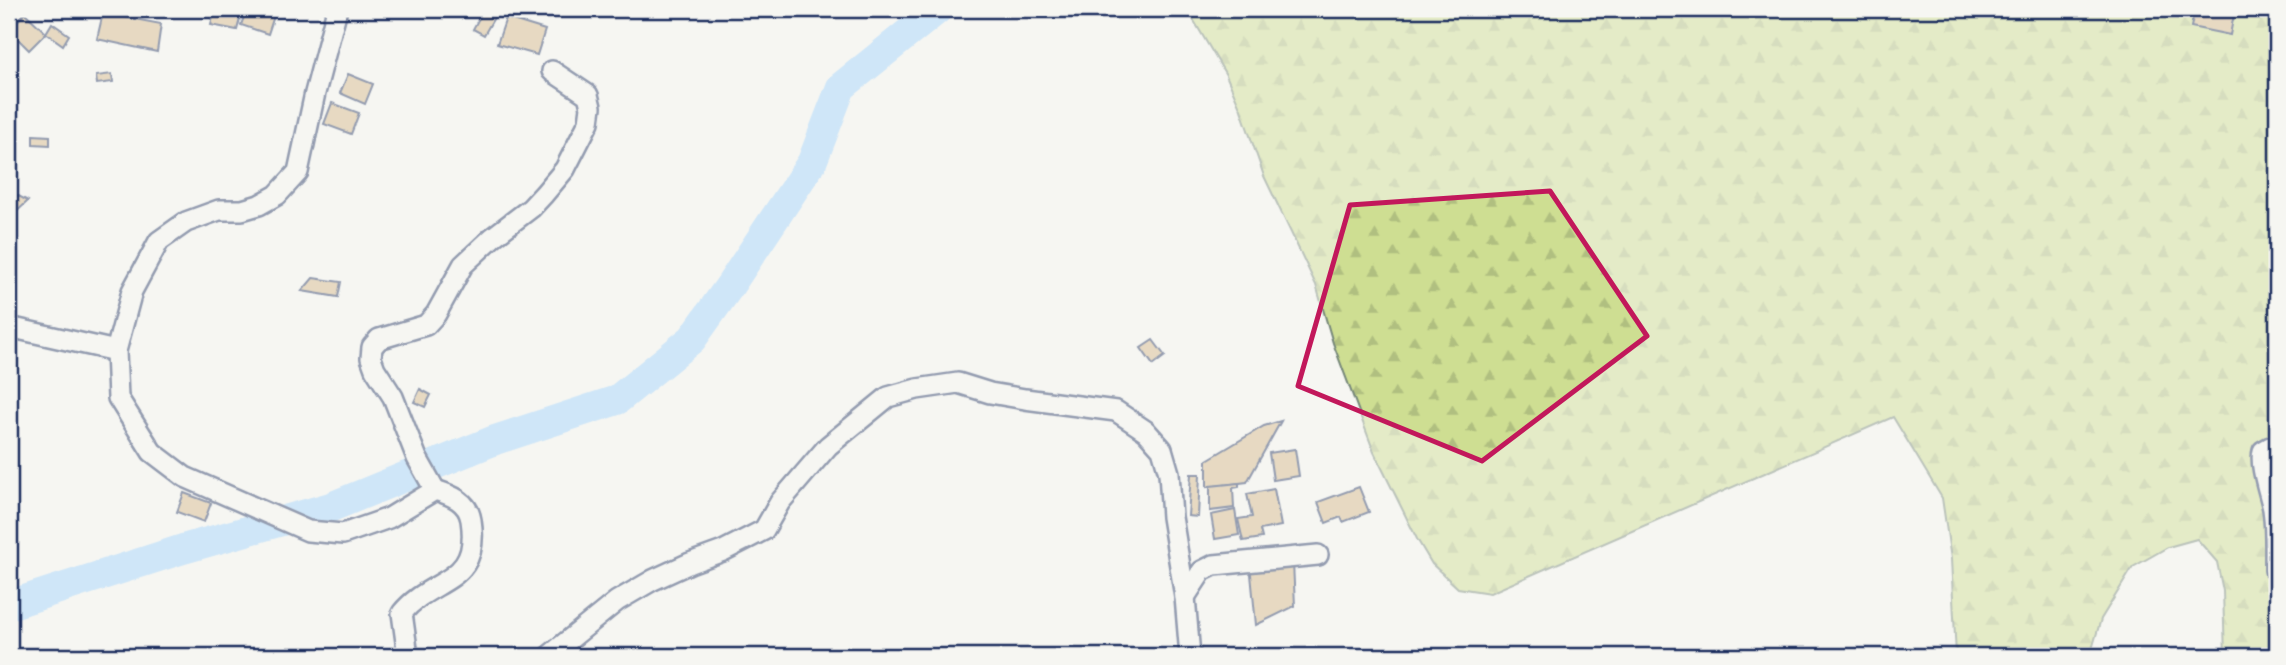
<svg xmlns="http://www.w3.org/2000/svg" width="2286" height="665" font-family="'Indie Flower',sans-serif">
<defs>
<pattern id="forest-firs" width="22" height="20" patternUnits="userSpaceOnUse" patternTransform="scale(1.75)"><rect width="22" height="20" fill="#cede92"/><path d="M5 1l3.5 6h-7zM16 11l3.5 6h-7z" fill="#b0bf80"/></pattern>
</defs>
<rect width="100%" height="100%" fill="#f6f6f2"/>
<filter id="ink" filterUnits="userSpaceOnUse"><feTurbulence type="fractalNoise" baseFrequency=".0143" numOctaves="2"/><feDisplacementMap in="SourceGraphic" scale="14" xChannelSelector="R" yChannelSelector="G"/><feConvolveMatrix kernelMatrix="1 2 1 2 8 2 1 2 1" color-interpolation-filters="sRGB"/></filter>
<g filter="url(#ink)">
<!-- forest -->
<polygon fill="url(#forest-firs)" stroke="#748678" stroke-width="2" points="1187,9 2277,9 2277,656 2225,656 2223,591 2217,562 2197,539 2168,547 2133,567 2101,619 2090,656 1956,656 1951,559 1942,498 1893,417 1490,593 1458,588 1432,564 1417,539 1374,452 1333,343 1316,285 1264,176 1240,107 1226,75"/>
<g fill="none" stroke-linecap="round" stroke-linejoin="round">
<!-- river -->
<polyline stroke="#a0d3fe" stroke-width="30" points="9,605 183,549 331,507 495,440 617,400 692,339 729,287 812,162 841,87 938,9"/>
</g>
<!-- building -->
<g fill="#d4b788" stroke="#1b2f5e" stroke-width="2">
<polygon points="215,9 242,11 237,30 211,25"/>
<polygon points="247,9 260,9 275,13 268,34 241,25"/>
<polygon points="484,9 496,14 484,35 473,29"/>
<polygon points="2195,9 2235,9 2230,35 2191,27"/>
<polygon points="25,13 46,33 29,50 9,30"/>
<polygon points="103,13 161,24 157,52 97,39"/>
<polygon points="506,18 545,30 537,55 497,44"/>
<polygon points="52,23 69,35 63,45 46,33"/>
<polygon points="112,74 113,82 97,84 96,76"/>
<polygon points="348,74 373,84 365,104 340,93"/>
<polygon points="332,103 359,113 351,134 324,124"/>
<polygon points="33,135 50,136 50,145 33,144"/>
<polygon points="9,191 28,201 9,219"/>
<polygon points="313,278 341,282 338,297 302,291"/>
<polygon points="1153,340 1165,356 1153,365 1141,348"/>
<polygon points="420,389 431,395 425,407 414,402"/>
<polygon points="1281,421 1247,482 1207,487 1207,460 1264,426"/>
<polygon points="1295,449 1299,476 1273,480 1269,453"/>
<polygon points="1191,474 1200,474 1198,517 1188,516"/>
<polygon points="1239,483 1239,487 1233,488 1234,508 1210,511 1210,486"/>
<polygon points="1359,487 1369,512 1343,522 1341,517 1326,523 1318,502"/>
<polygon points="1274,489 1281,526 1260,530 1262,538 1243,541 1238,519 1252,517 1247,494"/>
<polygon points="184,493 211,503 204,522 177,512"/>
<polygon points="1235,510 1239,535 1215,539 1211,515"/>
<polygon points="1293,562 1295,606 1256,625 1250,564"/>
</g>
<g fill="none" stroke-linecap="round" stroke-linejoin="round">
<!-- minor casing -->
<g stroke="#1b2f5e" stroke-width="24">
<g id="minor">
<path d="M337,9L315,93L298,172L277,195L259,205L242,210H219L186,222L159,241L132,291L116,351L118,398L152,452L185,477L308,531L343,534L389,518L435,490C451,495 468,501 471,520C481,585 432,576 402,613L408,656"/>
<polyline points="9,327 116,351"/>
<polyline points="435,490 417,458 393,397 375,369 371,358 372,347 379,339 426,325 436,314 463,265 493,237 531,208 544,194 565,169 589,122 591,107 588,95 552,71"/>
<path d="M2275,570C2275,550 2276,529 2273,509C2270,494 2259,464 2263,451L2270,447H2277"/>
<polyline points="1185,597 1202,571 1214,565 1318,555"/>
<polyline points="549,656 617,601 653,580 690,563 723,551 764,530 780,502 828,446 888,397 917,389 958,383 990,393 1025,399 1116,411 1146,431 1162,449 1169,473 1172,517 1185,597 1190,656"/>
</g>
</g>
<!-- path -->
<polyline stroke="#1b2f5e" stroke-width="2.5" stroke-dasharray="7 5" stroke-linecap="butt" points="243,656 245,653 254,651 262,656"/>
<!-- minor -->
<use href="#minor" stroke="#f6f6f2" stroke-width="19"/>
</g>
</g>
<!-- marked area -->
<path d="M0 0H2286V665H0ZM1550,191L1647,336L1482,461L1298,386L1350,205Z" fill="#f6f6f2" fill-opacity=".55" fill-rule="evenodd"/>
<path fill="none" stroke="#c2185b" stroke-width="5" stroke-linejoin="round" d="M1550,191L1647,336L1482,461L1298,386L1350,205Z"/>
<!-- margin -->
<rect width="2286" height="665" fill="none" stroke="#f6f6f2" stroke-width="35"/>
<rect x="18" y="18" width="2251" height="630" fill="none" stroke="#1b2f5e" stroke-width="2.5" filter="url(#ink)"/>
</svg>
